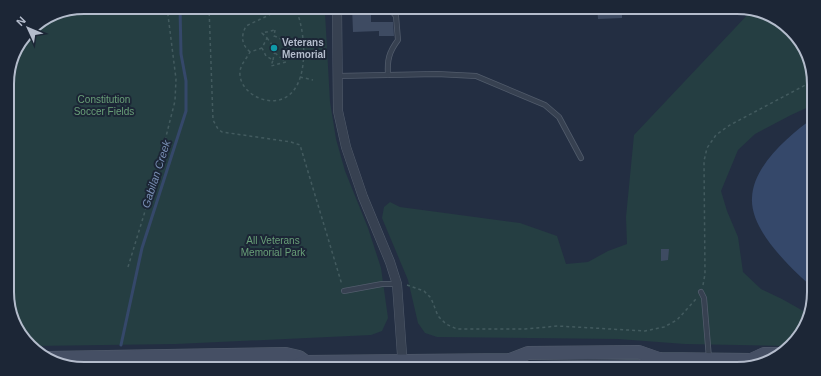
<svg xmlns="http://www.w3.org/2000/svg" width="821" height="376" font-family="Arial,sans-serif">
<rect width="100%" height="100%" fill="#232e42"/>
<!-- green -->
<g fill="#253e42">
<polygon points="84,7 323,7 325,13 330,102 336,139 345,171 368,228 381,268 388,318 382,331 371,335 176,344 32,346 23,339 8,303 7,78 15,50 33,26"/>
<polygon points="752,10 767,13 798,37 813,73 813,105 791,115 755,134 738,150 721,191 727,211 738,237 743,272 761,289 782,299 805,312 809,317 808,322 788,346 685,344 618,339 437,337 425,333 418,323 408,280 382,218 384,207 390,202 400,207 520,223 557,236 566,264 588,262 608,251 627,244 626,217 634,135"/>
</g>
<!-- water -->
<path fill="#35486a" d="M813,118L814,289C791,268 750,231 752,198C753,165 790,135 813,118Z"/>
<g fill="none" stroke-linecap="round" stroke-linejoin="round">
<!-- stream -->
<polyline stroke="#35486a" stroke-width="3" points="121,345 142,248 186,111 186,81 181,54 180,7"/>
</g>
<!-- building -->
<g fill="#3e4b62">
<polygon points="352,7 371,7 371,22 393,22 394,36 379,36 379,31 353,32"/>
<polygon points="597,7 622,7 622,18 598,19"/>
<polygon points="661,249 669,249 668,260 661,261"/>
</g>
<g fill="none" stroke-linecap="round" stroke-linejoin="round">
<!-- service casing -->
<g stroke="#525c6c" stroke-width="6">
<g id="service">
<path d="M388,75C387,60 389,52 398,40L396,16L391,10V7"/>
<polyline points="337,76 437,74 476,76 545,105 559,117 581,158"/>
<polyline points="344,291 382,284 397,284"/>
<polyline points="701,292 704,298 709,358"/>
</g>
</g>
<!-- minor casing -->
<g stroke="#525c6c" stroke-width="10">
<polyline id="minor" points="337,7 338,111 346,147 363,197 390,262 397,284 403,369"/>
</g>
<!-- secondary casing -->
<g stroke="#525c6c" stroke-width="14">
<g id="secondary">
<polyline points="47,358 286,354 299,357 306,362"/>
<polyline points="510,360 527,368 641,366 659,359"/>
<polyline points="751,360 764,354 782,354"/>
<polyline points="288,369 306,362 510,360 528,353 639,352 659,359 751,360 759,363"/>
</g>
</g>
<!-- path -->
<g stroke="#435b5f" stroke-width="1.5" stroke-dasharray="3 3" stroke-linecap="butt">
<polyline points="209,7 213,120 218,129 222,132 291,142 300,145 342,285"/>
<path d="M275,30L274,36C281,38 286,42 286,50L281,58L286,62L271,66L273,60L266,56L262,48L267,38L262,33Z"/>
<polyline points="267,38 273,46"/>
<circle cx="274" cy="48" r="2.5"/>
<path d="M262,48L250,52C247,58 241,64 240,71C238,91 264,106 282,99C310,89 306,35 297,12L289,7"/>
<path d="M250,52C241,44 241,36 246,26L286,7"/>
<polyline points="275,53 281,58"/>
<polyline points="273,60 275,50"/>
<polyline points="300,77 313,80"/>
<polyline points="128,267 157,172 175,101 176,79 167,7"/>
<polyline points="407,285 424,291 431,298 438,316 446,324 457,329 525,329 558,326 645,331 664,327 677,320 696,299"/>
<polyline points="703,285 705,274 704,161 707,148 716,135 730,125 813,81"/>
</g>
<!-- service -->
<use href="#service" stroke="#374151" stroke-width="4.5"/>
<!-- minor -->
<use href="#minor" stroke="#374151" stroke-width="9"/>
<!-- secondary -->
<use href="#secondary" stroke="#454f64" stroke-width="13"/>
</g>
<!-- markers -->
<circle fill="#0f9aa8" stroke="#1c2636" stroke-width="1.5" cx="274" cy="48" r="4"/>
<g text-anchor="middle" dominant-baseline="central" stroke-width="4" stroke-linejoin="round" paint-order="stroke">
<!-- poi labels -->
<g font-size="10" font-weight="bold" fill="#b4bccc" stroke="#1c2636" text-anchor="start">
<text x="282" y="42">Veterans<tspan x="282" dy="12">Memorial</tspan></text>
</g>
<!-- park labels -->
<g font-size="10" fill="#699f78" stroke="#1c2636">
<text x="104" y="99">Constitution<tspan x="104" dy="12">Soccer Fields</tspan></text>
<text x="273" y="240">All Veterans<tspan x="273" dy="12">Memorial Park</tspan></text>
</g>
<!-- water labels -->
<g font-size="11" font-style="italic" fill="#798fb5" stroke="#1c2636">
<text transform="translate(156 174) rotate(-72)">Gabilan Creek</text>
</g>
</g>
<!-- crop -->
<path d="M0 0H821V376H0ZM84 14H737A70 70 0 0 1 807 84V292A70 70 0 0 1 737 362H84A70 70 0 0 1 14 292V84A70 70 0 0 1 84 14Z" fill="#1c2636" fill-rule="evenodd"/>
<path fill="none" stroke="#b4bccc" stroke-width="2" d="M84 14H737A70 70 0 0 1 807 84V292A70 70 0 0 1 737 362H84A70 70 0 0 1 14 292V84A70 70 0 0 1 84 14Z"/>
<!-- north arrow -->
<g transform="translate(28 28) rotate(314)" stroke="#1c2636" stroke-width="3" paint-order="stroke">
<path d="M0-3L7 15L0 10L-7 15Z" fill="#b4bccc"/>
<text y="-6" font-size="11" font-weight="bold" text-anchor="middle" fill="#b4bccc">N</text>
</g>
</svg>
